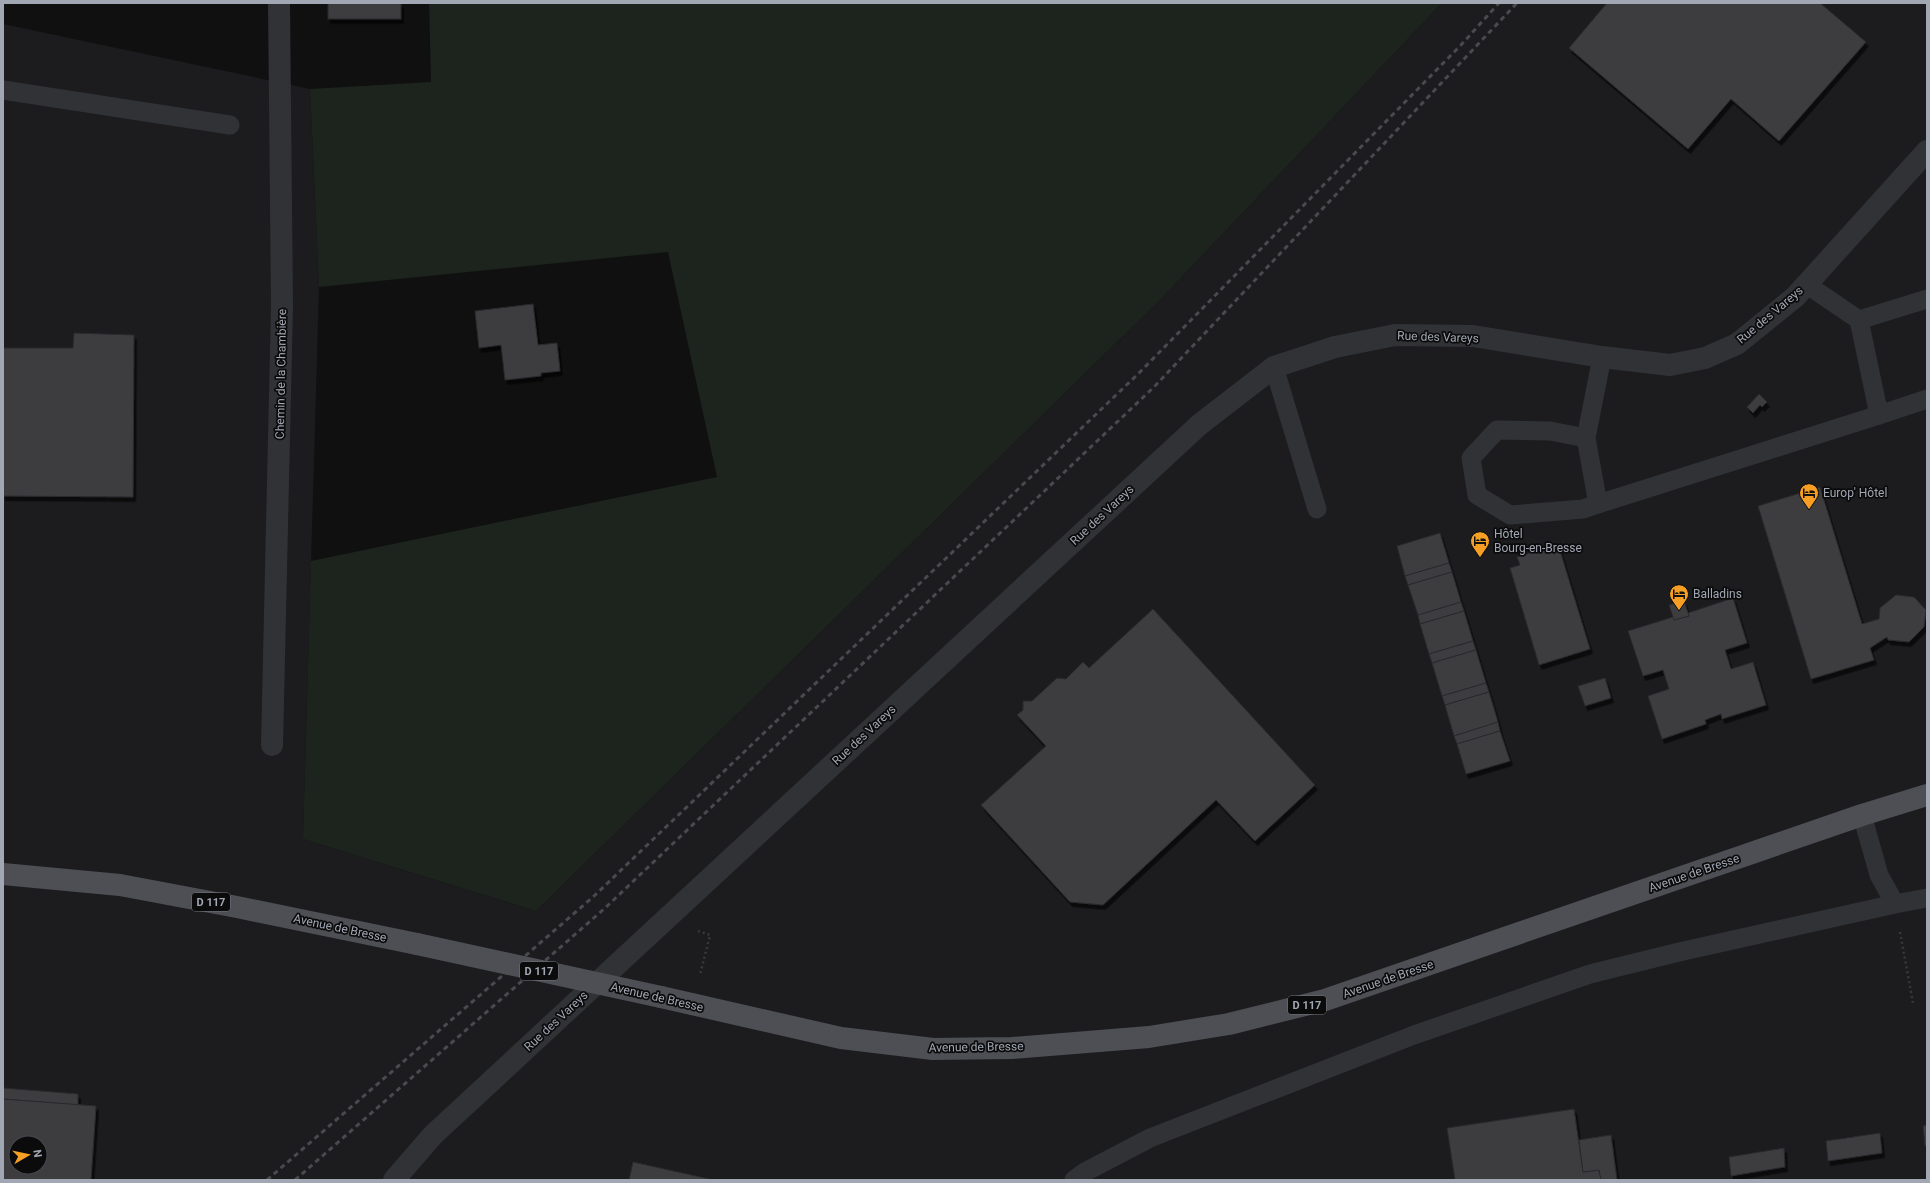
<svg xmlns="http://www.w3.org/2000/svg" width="1930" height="1183" font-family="Roboto,sans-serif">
<defs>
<filter id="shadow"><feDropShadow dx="2.5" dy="4.5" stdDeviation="0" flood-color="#0009"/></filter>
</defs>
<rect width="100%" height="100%" fill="#101011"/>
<!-- built -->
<path fill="#1c1c1e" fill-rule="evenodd" d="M1442,3H1927V1180H3V24L310,89L319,287L303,839L536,911L1160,300ZM16,1143H40V1167H16Z"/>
<!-- green -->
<polygon fill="#1c241d" points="429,3 1442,3 1160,300 536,911 303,839 311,561 717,477 668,252 319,287 310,89 431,82"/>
<!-- building -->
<g fill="#3c3d41" stroke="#2a2a2d" fill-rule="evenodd" filter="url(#shadow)">
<rect x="328" y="3" width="73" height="16"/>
<polygon points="1607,3 1820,3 1866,42 1779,141 1731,99 1688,149 1569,48"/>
<polygon points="533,304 538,345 557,343 560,371 541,373 541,376 505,380 501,345 479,348 475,311"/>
<polygon points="74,333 134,335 133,497 3,496 3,348 73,348"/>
<polygon points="1759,394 1767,402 1762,407 1760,405 1753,413 1747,407"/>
<polygon points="1820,487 1862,624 1879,619 1880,608 1896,595 1914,597 1926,610 1924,627 1909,642 1888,640 1887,637 1870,648 1874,660 1811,679 1758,506"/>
<polygon points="1440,533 1449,563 1405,576 1397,546"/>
<polygon points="1558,544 1590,649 1539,665 1510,568 1520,565 1517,557"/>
<polygon points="1449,563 1452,572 1408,585 1405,576"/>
<polygon points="1452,572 1461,602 1418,615 1408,585"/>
<polygon points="1733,598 1747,643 1725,650 1731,669 1753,662 1766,705 1722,719 1721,714 1705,720 1706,724 1662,739 1648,696 1669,689 1663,670 1643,676 1628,631 1673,617 1674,620 1689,616 1688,613"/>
<polygon points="1684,601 1689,616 1674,620 1669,605"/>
<polygon points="1461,602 1464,611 1420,624 1418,615"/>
<polygon points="1153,609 1315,785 1255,841 1216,800 1103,905 1070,902 981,805 1046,746 1017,715 1023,710 1023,701 1032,701 1057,678 1066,679 1083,662 1089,668"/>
<polygon points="1464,611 1473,641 1429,654 1420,624"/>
<polygon points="1473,641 1476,650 1432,663 1429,654"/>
<polygon points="1476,650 1486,683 1442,696 1432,663"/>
<polygon points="1605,678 1611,698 1585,706 1578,686"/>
<polygon points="1486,683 1489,692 1445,705 1442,696"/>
<polygon points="1489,692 1498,722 1454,736 1445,705"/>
<polygon points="1498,722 1500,731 1457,744 1454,736"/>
<polygon points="1500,731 1510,761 1466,774 1457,744"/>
<polygon points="3,1088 78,1094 78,1105 3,1099"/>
<path d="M3,1099L96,1106L91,1180H3ZM16,1143H40V1167H16Z"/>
<polygon points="1574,1109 1583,1172 1599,1170 1601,1180 1455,1180 1447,1128"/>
<polygon points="1927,1125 1927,1146 1925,1146 1923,1126"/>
<polygon points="1880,1133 1882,1153 1828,1161 1826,1141"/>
<polygon points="1611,1135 1617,1180 1601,1180 1599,1170 1583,1172 1579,1140"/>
<polygon points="1784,1148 1785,1167 1731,1176 1729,1157"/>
<polygon points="633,1162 714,1180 629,1180"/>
</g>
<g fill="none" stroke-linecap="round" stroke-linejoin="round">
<!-- path -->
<g stroke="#37393d" stroke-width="2.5" stroke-dasharray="2 3" stroke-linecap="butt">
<polyline points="698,931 710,935 700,975"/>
<polyline points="1900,932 1913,1003"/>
</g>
<!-- service -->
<g stroke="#313236" stroke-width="19">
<polyline points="3,90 230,125"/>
<polyline points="1859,320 1927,299"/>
<polyline points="1602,357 1586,438 1598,504 1879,415 1859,320 1806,284"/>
<polyline points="1274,367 1317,509"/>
<polyline points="1879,415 1927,399"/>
<polyline points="1586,438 1550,431 1497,430 1471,458 1477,495 1510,515 1583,509 1598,504"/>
<polyline points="1862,815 1879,875 1895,904 1927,898"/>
<polyline points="1074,1180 1085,1172 1150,1138 1414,1035 1590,974 1679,952 1895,904"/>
</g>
<!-- minor -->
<g stroke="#313236" stroke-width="22">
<polyline points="272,745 282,306 279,3"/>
<polyline points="394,1180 433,1135 1199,425 1274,367 1335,347 1395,335 1473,336 1602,357 1670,365 1705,358 1737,344 1795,297 1927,151"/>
</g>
<!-- primary -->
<g stroke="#4d4f55" stroke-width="22">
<polyline points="3,874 120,885 237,907 417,944"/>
<polyline points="661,997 841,1038 933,1049 1012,1048 1149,1037 1229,1024 1325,1000 1862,815 1927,795"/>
</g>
<!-- rail -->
<g stroke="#484a4f" stroke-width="3" stroke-dasharray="5 4" stroke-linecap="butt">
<polyline points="267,1180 593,897 1139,373 1461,45 1499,3"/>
<polyline points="295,1180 604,909 1154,387 1517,3"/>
</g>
<!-- primary-bridge -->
<polyline stroke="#4d4f55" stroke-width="22" points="417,944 661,997"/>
</g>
<!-- icons -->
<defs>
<g id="hotel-pin" transform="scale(1)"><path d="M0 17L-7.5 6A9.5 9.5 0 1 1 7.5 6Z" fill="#f69f24" stroke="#0b0b0c"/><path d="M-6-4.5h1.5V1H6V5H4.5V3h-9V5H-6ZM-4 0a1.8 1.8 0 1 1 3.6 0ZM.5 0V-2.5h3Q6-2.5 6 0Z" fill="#111"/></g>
</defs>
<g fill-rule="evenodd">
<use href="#hotel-pin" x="1809" y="493"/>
<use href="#hotel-pin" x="1480" y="541"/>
<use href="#hotel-pin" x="1679" y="594"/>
</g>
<g text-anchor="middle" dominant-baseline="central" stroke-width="3.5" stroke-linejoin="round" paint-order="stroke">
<!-- shield labels -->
<g fill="#0b0b0c" stroke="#747881" stroke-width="1">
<rect x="192" y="893" width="38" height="18" rx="3"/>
<rect x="520" y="962" width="38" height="18" rx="3"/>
<rect x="1288" y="996" width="38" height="18" rx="3"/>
</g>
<g font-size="11" font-weight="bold" fill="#a1a7b3">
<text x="211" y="902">D 117</text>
<text x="539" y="971">D 117</text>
<text x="1307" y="1005">D 117</text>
</g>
<!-- street labels -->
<g font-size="12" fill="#a1a7b3" stroke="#0b0b0c">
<text transform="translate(1770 315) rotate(-40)">Rue des Vareys</text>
<text transform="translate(1438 337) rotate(2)">Rue des Vareys</text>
<text transform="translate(281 374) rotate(-89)">Chemin de la Chambière</text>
<text transform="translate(1102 515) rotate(-43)">Rue des Vareys</text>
<text transform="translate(864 735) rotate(-43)">Rue des Vareys</text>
<text transform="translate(1694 873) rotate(-19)">Avenue de Bresse</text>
<text transform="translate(340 928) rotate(12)">Avenue de Bresse</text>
<text transform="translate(1388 979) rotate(-19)">Avenue de Bresse</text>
<text transform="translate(657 997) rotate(13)">Avenue de Bresse</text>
<text transform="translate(556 1021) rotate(-43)">Rue des Vareys</text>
<text transform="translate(976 1047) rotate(-1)">Avenue de Bresse</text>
</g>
<!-- poi labels -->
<g font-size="12" fill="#a1a7b3" stroke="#0b0b0c" text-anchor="start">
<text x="1823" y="493">Europ' Hôtel</text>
<text x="1494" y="534">Hôtel<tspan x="1494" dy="14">Bourg-en-Bresse</tspan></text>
<text x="1693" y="594">Balladins</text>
</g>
</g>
<!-- border -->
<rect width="1930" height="1183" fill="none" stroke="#a1a7b3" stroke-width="8"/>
<!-- north arrow -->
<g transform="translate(28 1155) rotate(81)"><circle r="19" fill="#0b0b0c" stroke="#47494f"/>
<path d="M0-3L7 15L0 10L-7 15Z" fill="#f69f24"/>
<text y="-6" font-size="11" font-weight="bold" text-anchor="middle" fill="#a1a7b3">N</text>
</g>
</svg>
